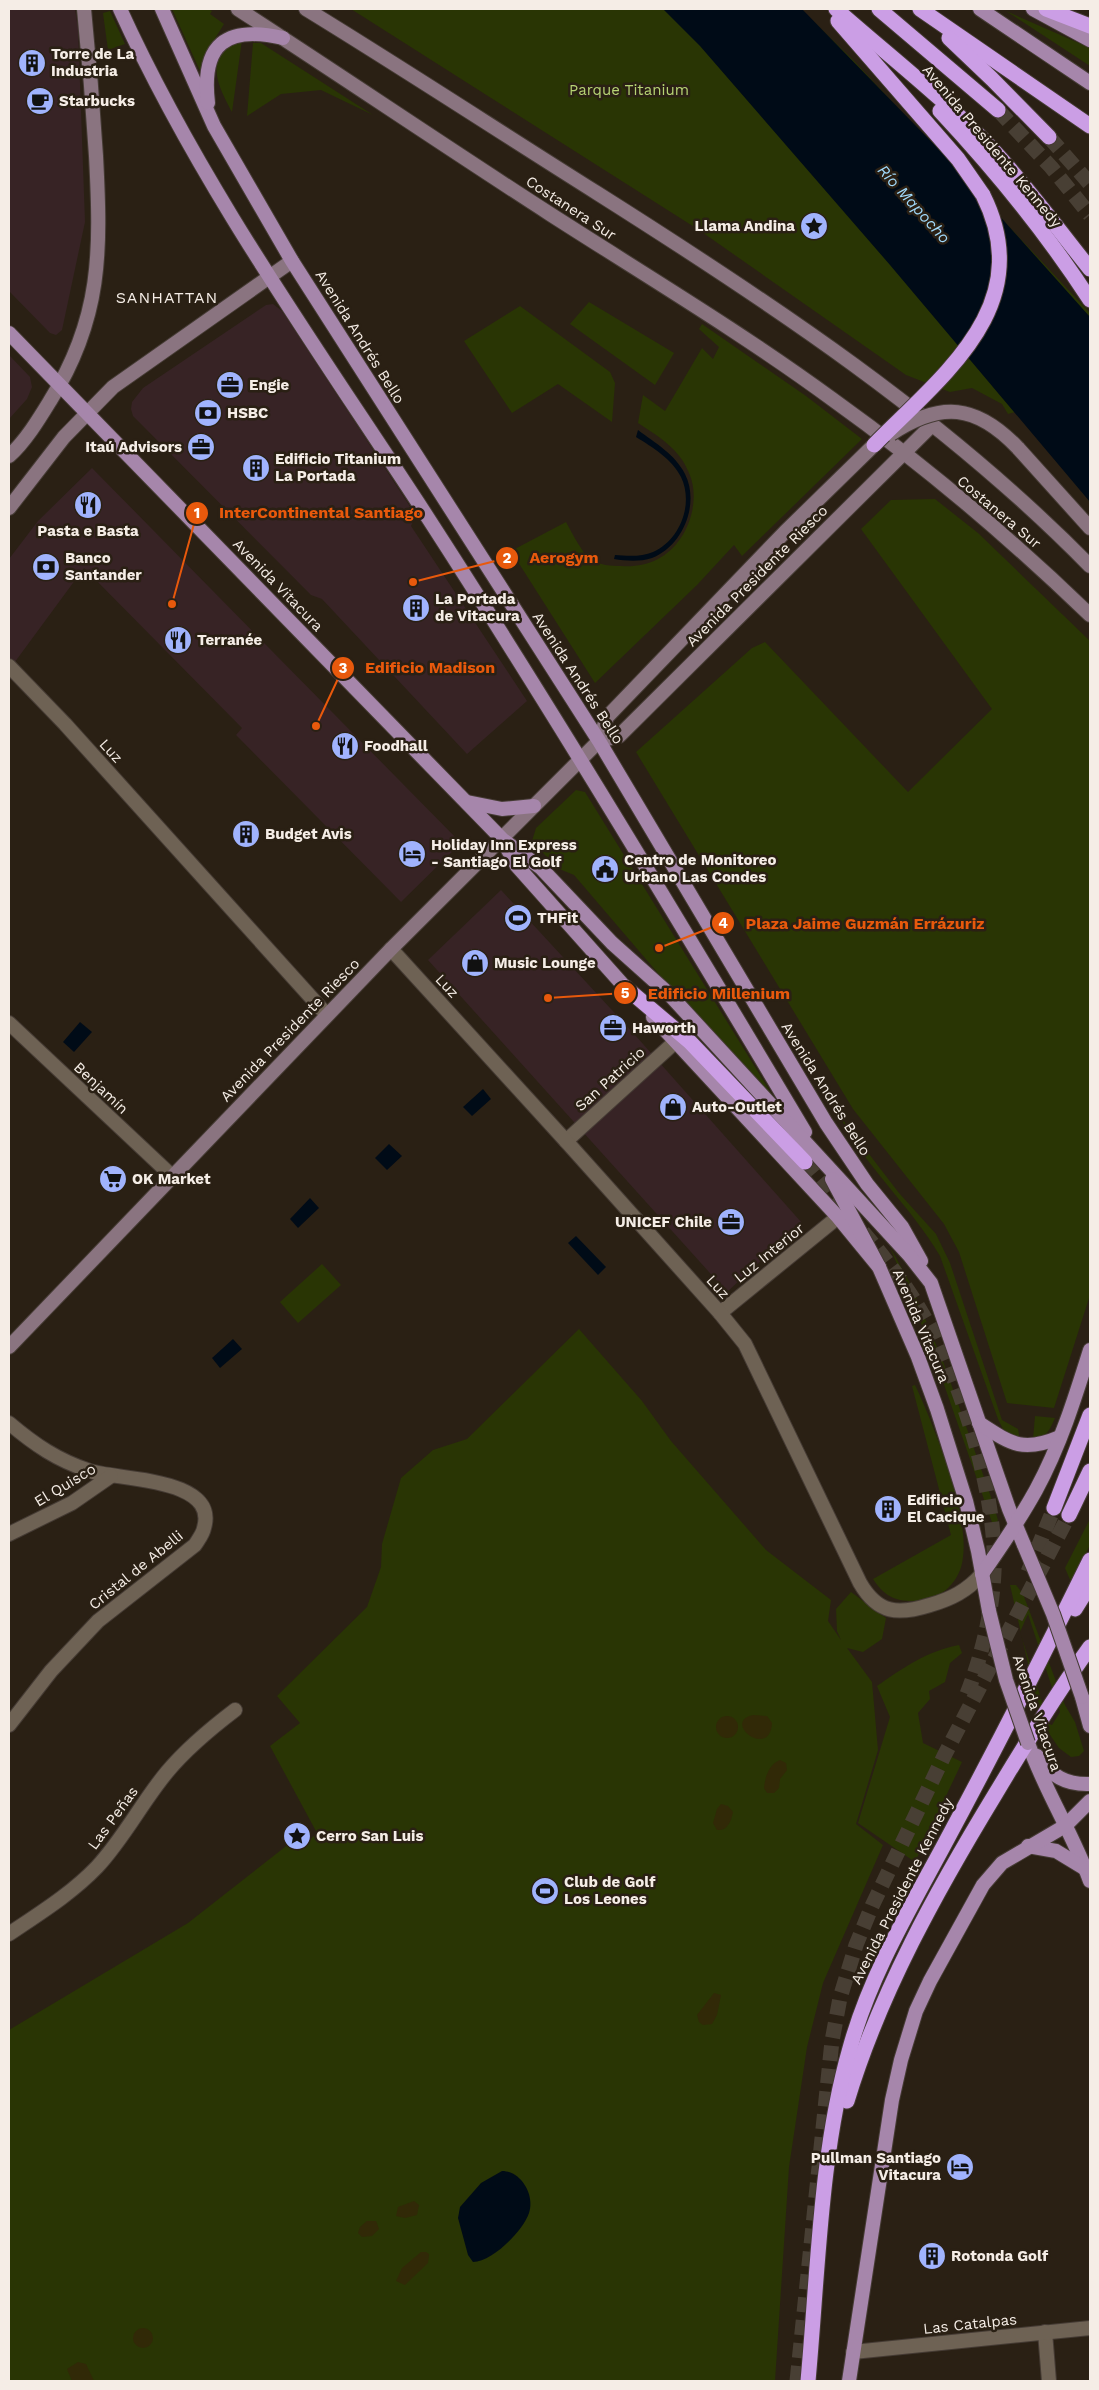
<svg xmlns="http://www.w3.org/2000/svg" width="1099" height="2390" font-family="'Work Sans',sans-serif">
<rect width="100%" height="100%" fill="#2a2014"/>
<!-- commercial -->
<g fill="#372325">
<polygon points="9,9 75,9 78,28 85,222 62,330 56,335 50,333 9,291"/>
<polygon points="273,304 282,311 411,508 414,519 411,526 527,701 467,754 322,599 311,595 133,416 131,409 132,402 143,388 266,305"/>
<polygon points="9,355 30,377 32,387 27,399 9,419"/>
<polygon points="92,468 461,843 401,902 236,735 242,728 84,568 9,670 9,559 38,521"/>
<polygon points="501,890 635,1035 802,1223 727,1292 428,960"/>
</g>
<!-- green -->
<g fill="#293504">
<polygon points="172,9 208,9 212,11 210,14 224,24 206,53 200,71"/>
<polygon points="351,9 801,9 854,61 1090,313 1090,499 972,360 1015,412 1008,414 1002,404 972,388 950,392 906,375 699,230"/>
<polygon points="110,11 125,44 108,50 103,13"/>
<polygon points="1006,11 1090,48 1090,66"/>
<path d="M242,40L232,112C217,83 203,57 242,40Z"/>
<polygon points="253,43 261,43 373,115 321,90 281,94 247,116"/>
<polygon points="589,302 674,353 655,385 570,324"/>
<polygon points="520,306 610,372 615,383 612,422 558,384 512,413 464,341"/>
<path d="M702,324L806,396L862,439L742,556L734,545L697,585L595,683L511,551L566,522C571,531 584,556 591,560C599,565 612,566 621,566C633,567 647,565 658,559C687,544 702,502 689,473C680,449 658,436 638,423L643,395L665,411L702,348L713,359L719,347L699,329Z"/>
<polygon points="935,499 978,533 1090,641 1090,1295 1054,1408 1007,1403 959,1252 944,1224 853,1109 636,752 752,648 765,642 908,792 992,709 861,529 891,500"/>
<polygon points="576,790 585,792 773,1096 698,1020 574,875 557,868 532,841 536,828"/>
<path d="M839,1115L899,1193L936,1234L950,1263L1002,1420L1018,1429L1020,1440L1003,1429L998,1419L940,1256C911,1206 865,1167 839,1115Z"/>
<polygon points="890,1247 911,1285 944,1364 991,1497 998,1520 994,1528 932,1350"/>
<polygon points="322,1264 341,1285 298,1323 280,1302"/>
<polygon points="579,1329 642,1401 671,1441 766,1550 831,1600 828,1621 841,1640 837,1631 836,1609 851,1592 886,1618 882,1639 863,1652 847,1648 872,1682 878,1750 856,1824 883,1845 823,1983 807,2047 789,2167 775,2381 9,2381 9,2030 188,1923 290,1843 298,1851 317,1833 270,1746 300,1723 277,1696 367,1607 381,1567 382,1544 401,1478 433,1450 467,1439"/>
<path d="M915,1385C934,1425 969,1514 963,1557C961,1581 941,1600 918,1601C896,1602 885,1597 873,1579L951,1535L912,1386Z"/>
<path d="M1035,1416L1055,1418C1050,1429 1047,1438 1033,1439Z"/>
<polygon points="1090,1519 1090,1545 1071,1582 1065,1568"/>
<polygon points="1010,1585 1016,1585 1023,1594 1065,1705 1075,1722 1084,1751 1079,1756 1071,1757 1059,1748 1050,1735 1037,1703"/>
<path d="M959,1645L962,1653L950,1663L945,1682L929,1691L930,1699L918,1713L923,1743L962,1762L915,1862L858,1823L890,1717L877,1686C903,1668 927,1651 959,1645Z"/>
</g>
<!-- sand -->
<g fill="#312907">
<path d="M753,1715L767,1716L772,1723C770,1760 721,1722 753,1715Z"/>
<circle cx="727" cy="1727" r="11"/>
<path d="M780,1760L786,1763L787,1770L780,1779L779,1788L774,1793H767L764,1788C765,1777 769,1764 780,1760Z"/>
<path d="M721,1804L728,1806L733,1812C731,1821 728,1831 717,1830L713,1823L717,1809Z"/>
<polygon points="714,1993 721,1995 717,2015 712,2024 703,2025 699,2022 697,2015"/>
<polygon points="414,2201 419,2205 417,2215 405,2218 396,2216 398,2207"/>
<polygon points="367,2221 376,2221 379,2229 372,2236 362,2237 358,2233 360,2227"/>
<polygon points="421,2252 426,2252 429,2254 428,2263 405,2285 396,2281 402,2268"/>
<circle cx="143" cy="2338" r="10"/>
<polygon points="78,2362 86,2364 94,2381 72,2381 67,2369"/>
</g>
<!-- water -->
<g fill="#000b17">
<polygon points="663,9 802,9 954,165 1090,317 1090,502 890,265 700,46"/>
<path d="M638,430C655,443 675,454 685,474C700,504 683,546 652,558C640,562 626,561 614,559L615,555C627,556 642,557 653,552C680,540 694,504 681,477C672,459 652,447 636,437Z"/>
<polygon points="80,1022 92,1032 74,1052 63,1042"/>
<polygon points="483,1089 491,1099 472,1116 463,1107"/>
<polygon points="389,1144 402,1156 387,1170 375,1158"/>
<polygon points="310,1198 319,1208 298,1228 290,1219"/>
<polygon points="576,1236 606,1267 598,1275 568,1243"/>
<polygon points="233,1339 242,1349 220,1368 212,1358"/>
<path d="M502,2171C521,2171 535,2195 529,2213C523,2231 492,2262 473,2262L468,2255L458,2218L460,2207L481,2183Z"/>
</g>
<!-- pier -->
<polygon fill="#2a2014" points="1028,1614 1060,1712 1052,1725 1049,1724 1020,1632"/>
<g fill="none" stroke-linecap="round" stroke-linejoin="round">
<!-- motorway-tunnel -->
<g stroke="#483f34" stroke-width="15" stroke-dasharray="15 8" stroke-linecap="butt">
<polyline points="998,110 1051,167 1090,215"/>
<polyline points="1049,137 1090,184"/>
<polyline points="805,1162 844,1208"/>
<path d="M863,1232C885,1258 906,1285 923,1315C961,1377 998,1499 994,1572C992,1614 982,1655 967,1694"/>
<polyline points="1028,1572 1054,1508"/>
<polyline points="797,2381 832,2041 840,1998 856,1945 872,1906 944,1756 1069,1515"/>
</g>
<!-- minor casing -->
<g stroke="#453b34" stroke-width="16">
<g id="minor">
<polyline points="9,666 65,724 327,1015"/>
<polyline points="9,1023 172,1176"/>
<polyline points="566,1141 675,1042"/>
<polyline points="720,1313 838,1217"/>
<path d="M9,1423C35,1445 57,1460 90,1471C116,1480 219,1477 204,1528C203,1534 198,1540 195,1545L98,1621L51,1671L9,1725"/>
<polyline points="9,1534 72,1503 111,1476"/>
<path d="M9,1934C40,1913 71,1894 97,1867C124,1838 142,1802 167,1772C187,1748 210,1729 235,1710"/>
<polyline points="1045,2332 1049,2381"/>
<polyline points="853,2352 1090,2328"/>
</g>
</g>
<!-- tertiary casing -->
<g stroke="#453b34" stroke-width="16">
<path id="tertiary" d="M391,949L566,1141L720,1313L745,1344L860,1583C878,1614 898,1615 930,1605C951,1599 967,1591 982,1574"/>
</g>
<!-- secondary casing -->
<g stroke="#453b34" stroke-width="16">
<g id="secondary">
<path d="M238,9C343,77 446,147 550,214C645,275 742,333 832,399C923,464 1010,538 1090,615"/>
<path d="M306,9C404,69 500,132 597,193C771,303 945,418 1090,566"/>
<polyline points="1018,448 1090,528"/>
<path d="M9,456C25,442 39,419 50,401C102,318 101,251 96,156C93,107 89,58 84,9"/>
<polyline points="9,508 64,437 113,387 292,261"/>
<polyline points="599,741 619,736 932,425"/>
<polyline points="9,1347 391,949 599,741 607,717 785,532 874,445"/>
</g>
</g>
<!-- primary casing -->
<g stroke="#453b34" stroke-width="16">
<g id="primary">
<path d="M120,9C202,189 320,352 428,518C558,719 682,926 805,1132"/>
<polyline points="162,9 214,126 292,261 599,741 826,1123 867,1184 902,1227 921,1261"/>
<polyline points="980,9 1090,83"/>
<polyline points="1033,9 1090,40"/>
<path d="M208,103C201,44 226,25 283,38"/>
<polyline points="9,333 502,839 541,868 612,943 669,994 909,1255 931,1283 1009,1509 1024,1545"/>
<polyline points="467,802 502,809 534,806"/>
<polyline points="503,841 517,866 631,994"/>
<polyline points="653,1017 838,1217 879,1267 918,1357 937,1409 966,1501 978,1551 989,1611"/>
<polyline points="832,1179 879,1267"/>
<path d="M979,1423C1011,1444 1023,1453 1060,1437"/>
<path d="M982,1574C1001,1547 1020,1519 1036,1490C1060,1446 1075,1398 1090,1350"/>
<polyline points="1082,1697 1090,1726"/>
<path d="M1028,1743C1045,1791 1073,1834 1090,1881"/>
<path d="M1037,1756C1051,1776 1066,1785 1090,1784"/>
<polyline points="1028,1846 1056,1851 1084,1868"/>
<polyline points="849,2381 892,2100 901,2060 916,2011 930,1981 983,1885 1002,1863 1065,1826 1090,1801"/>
</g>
</g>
<!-- motorway casing -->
<g stroke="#453b34" stroke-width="17">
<g id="motorway">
<path d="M836,9C888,55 944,98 991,148C1027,186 1057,228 1090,269"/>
<polyline points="879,9 998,110"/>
<polyline points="920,9 1090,126"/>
<polyline points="1046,9 1090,26"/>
<polyline points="838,21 958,159 983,195"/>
<polyline points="949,38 992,79 1049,137"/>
<path d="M940,111C995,170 1046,232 1090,300"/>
<polyline points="625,987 690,1042 805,1162"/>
<polyline points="1054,1508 1090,1415"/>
<polyline points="1069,1515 1090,1471"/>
<polyline points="1075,1609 1090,1585"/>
<path d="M847,2101C880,1992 937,1890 996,1793C1026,1743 1056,1694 1090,1647"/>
<path d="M808,2381C818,2273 820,2152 850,2048C870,1976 908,1912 943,1847C994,1752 1043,1656 1090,1560"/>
</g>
</g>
<!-- minor -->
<use href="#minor" stroke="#6e6254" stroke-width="14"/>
<!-- tertiary -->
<use href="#tertiary" stroke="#6e6254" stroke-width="14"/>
<!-- secondary -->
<use href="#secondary" stroke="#8a7480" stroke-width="14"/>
<!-- primary -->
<use href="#primary" stroke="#a686ab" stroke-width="14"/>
<!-- motorway -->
<use href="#motorway" stroke="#cb9ee5" stroke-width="15"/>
<!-- secondary-bridge casing -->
<g stroke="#453b34" stroke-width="16" stroke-linecap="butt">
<path id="secondary-bridge" d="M891,434C941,401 976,404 1018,448"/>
</g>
<!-- primary-bridge casing -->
<g stroke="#453b34" stroke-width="16" stroke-linecap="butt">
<g id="primary-bridge">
<polyline points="1024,1545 1053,1614 1082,1697"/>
<polyline points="989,1611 1006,1680 1028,1743"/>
</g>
</g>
<!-- motorway-bridge casing -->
<g stroke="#453b34" stroke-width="17" stroke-linecap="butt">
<path id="motorway-bridge" d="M874,445C944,374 1038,305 983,195"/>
</g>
<!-- secondary-bridge -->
<use href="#secondary-bridge" stroke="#8a7480" stroke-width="14"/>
<!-- primary-bridge -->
<use href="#primary-bridge" stroke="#a686ab" stroke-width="14"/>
<!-- motorway-bridge -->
<use href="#motorway-bridge" stroke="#cb9ee5" stroke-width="15"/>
</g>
<!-- icons -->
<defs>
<g id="building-disc" transform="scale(1.4375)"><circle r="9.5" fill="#a0b3fd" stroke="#2a2014"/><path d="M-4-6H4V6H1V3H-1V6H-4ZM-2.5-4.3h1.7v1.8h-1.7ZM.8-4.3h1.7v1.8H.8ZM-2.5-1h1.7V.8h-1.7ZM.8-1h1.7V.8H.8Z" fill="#111"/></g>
<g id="cafe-disc" transform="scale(1.4375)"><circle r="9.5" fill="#a0b3fd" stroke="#2a2014"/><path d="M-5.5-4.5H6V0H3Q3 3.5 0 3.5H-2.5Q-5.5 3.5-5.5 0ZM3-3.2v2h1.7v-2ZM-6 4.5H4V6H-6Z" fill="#111"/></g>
<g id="sight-disc" transform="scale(1.4375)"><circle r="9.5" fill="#a0b3fd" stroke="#2a2014"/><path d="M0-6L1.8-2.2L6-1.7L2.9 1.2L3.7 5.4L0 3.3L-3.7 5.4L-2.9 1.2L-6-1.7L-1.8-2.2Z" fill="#111"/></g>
<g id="office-disc" transform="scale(1.4375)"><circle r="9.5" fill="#a0b3fd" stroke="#2a2014"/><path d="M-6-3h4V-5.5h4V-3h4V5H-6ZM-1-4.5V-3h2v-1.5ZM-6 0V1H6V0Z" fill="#111"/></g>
<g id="bank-disc" transform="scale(1.4375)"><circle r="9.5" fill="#a0b3fd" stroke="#2a2014"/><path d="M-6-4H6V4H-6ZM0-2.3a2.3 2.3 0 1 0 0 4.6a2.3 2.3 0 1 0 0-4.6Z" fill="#111"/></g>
<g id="restaurant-disc" transform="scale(1.4375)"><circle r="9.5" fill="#a0b3fd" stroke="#2a2014"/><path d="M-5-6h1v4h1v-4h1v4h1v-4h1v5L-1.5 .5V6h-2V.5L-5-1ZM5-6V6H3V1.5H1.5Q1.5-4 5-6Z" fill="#111"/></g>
<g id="hotel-disc" transform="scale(1.4375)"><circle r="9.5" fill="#a0b3fd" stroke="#2a2014"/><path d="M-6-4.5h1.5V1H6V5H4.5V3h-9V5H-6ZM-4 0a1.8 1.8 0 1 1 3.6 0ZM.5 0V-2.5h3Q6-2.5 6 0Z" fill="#111"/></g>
<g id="civic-disc" transform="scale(1.4375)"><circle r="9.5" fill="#a0b3fd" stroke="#2a2014"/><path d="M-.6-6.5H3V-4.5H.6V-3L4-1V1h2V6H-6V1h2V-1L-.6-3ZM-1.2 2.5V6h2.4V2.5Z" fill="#111"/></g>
<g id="stadium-disc" transform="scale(1.4375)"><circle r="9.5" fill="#a0b3fd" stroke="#2a2014"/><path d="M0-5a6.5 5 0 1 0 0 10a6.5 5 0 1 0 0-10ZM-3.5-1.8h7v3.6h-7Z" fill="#111"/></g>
<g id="shop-disc" transform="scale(1.4375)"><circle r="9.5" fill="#a0b3fd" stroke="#2a2014"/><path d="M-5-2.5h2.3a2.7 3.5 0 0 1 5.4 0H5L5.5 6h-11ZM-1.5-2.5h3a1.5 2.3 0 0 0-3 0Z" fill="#111"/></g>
<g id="supermarket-disc" transform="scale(1.4375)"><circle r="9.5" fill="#a0b3fd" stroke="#2a2014"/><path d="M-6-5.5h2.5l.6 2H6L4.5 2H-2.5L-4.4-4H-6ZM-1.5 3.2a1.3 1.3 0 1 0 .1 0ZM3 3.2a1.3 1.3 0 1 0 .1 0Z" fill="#111"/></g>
</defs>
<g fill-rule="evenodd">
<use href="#building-disc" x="32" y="63"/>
<use href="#cafe-disc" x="40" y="101"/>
<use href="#sight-disc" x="814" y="226"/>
<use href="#office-disc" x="230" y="385"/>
<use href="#bank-disc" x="208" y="413"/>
<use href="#office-disc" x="201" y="447"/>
<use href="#building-disc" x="256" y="468"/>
<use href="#restaurant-disc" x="88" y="505"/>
<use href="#bank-disc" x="46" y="567"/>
<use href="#building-disc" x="416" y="608"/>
<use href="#restaurant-disc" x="178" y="640"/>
<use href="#restaurant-disc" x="345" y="746"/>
<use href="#building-disc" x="246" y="834"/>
<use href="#hotel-disc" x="412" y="854"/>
<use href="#civic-disc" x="605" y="869"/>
<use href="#stadium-disc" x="518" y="918"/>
<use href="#shop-disc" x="475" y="963"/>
<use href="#office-disc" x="613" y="1028"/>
<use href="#shop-disc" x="673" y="1107"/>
<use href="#supermarket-disc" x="113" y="1179"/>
<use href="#office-disc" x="731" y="1222"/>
<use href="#building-disc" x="888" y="1509"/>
<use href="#sight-disc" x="297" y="1836"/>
<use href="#stadium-disc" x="545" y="1891"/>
<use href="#hotel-disc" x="960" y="2167"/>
<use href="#building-disc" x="932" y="2256"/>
</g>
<g text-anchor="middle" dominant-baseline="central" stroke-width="5" stroke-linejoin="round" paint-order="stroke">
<!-- poi labels -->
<g font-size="15" font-weight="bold" fill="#f5ede6" stroke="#2a2014" text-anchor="start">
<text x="51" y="54">Torre de La<tspan x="51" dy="17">Industria</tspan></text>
<text x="59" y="101">Starbucks</text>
<text x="795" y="226" text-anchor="end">Llama Andina</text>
<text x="249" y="385">Engie</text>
<text x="227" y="413">HSBC</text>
<text x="182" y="447" text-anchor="end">Itaú Advisors</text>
<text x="275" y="459">Edificio Titanium<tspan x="275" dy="17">La Portada</tspan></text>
<text x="88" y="531" text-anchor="middle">Pasta e Basta</text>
<text x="65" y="558">Banco<tspan x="65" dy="17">Santander</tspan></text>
<text x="435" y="599">La Portada<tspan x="435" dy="17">de Vitacura</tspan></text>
<text x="197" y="640">Terranée</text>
<text x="364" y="746">Foodhall</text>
<text x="265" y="834">Budget Avis</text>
<text x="431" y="845">Holiday Inn Express<tspan x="431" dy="17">- Santiago El Golf</tspan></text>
<text x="624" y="860">Centro de Monitoreo<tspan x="624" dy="17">Urbano Las Condes</tspan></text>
<text x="537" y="918">THFit</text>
<text x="494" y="963">Music Lounge</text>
<text x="632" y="1028">Haworth</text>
<text x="692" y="1107">Auto-Outlet</text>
<text x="132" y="1179">OK Market</text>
<text x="712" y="1222" text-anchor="end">UNICEF Chile</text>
<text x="907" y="1500">Edificio<tspan x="907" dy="17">El Cacique</tspan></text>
<text x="316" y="1836">Cerro San Luis</text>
<text x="564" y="1882">Club de Golf<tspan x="564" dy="17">Los Leones</tspan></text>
<text x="941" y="2158" text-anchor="end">Pullman Santiago<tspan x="941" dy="17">Vitacura</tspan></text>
<text x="951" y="2256">Rotonda Golf</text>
</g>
<!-- park labels -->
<g font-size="15" fill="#b6d374" stroke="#2a2014">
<text x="629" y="90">Parque Titanium</text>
</g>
<!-- street labels -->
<g font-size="15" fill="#f5ede6" stroke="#2a2014">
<text transform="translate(992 146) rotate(50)">Avenida Presidente Kennedy</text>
<text transform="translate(571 208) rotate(33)">Costanera Sur</text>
<text transform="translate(360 337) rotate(58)">Avenida Andrés Bello</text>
<text transform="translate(999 512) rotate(40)">Costanera Sur</text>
<text transform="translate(757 576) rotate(-45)">Avenida Presidente Riesco</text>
<text transform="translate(278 585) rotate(46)">Avenida Vitacura</text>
<text transform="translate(578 678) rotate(57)">Avenida Andrés Bello</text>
<text transform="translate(111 751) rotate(48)">Luz</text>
<text transform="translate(447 986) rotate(47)">Luz</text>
<text transform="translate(290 1030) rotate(-46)">Avenida Presidente Riesco</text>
<text transform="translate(610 1079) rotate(-42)">San Patricio</text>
<text transform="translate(101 1088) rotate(43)">Benjamín</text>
<text transform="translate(826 1089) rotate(58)">Avenida Andrés Bello</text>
<text transform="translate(769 1253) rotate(-39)">Luz Interior</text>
<text transform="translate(718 1287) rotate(48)">Luz</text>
<text transform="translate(921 1326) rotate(67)">Avenida Vitacura</text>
<text transform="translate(65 1485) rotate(-31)">El Quisco</text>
<text transform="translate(136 1570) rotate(-39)">Cristal de Abelli</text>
<text transform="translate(1037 1713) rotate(71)">Avenida Vitacura</text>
<text transform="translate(113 1818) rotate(-54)">Las Peñas</text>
<text transform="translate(902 1891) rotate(-63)">Avenida Presidente Kennedy</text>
<text transform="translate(970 2324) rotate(-6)">Las Catalpas</text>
</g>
<!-- water labels -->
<g font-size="16" font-style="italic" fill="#a0d9fb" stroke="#2a2014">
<text transform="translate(914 204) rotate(48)">Río Mapocho</text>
</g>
<!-- neighbourhood labels -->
<g font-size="16" letter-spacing="1" fill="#f5ede6" stroke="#2a2014">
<text x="167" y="297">SANHATTAN</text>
</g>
</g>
<!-- callouts -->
<path fill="none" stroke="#e8590c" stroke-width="2" d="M172 604L197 513M413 582L507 558M316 726L343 668M659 948L723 923M548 998L625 993"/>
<g fill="#e8590c" stroke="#2a2014" stroke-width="2">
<circle cx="172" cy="604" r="5"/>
<circle cx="413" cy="582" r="5"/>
<circle cx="316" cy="726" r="5"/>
<circle cx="659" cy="948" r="5"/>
<circle cx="548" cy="998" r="5"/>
<circle cx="197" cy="513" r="12"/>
<circle cx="507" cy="558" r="12"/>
<circle cx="343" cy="668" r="12"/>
<circle cx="723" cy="923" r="12"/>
<circle cx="625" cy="993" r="12"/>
</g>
<g font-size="15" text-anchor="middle" font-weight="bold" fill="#fff">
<text x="197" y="518">1</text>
<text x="507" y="563">2</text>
<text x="343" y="673">3</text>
<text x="723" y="928">4</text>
<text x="625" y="998">5</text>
</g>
<g font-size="16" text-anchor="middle" font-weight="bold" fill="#e8590c" stroke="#2a2014" stroke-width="5" stroke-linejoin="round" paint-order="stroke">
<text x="321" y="518">InterContinental Santiago</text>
<text x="564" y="563">Aerogym</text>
<text x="430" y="673">Edificio Madison</text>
<text x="865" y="929">Plaza Jaime Guzmán Errázuriz</text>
<text x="719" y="999">Edificio Millenium</text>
</g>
<!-- border -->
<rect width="1099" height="2390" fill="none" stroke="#f5ede6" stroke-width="20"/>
</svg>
